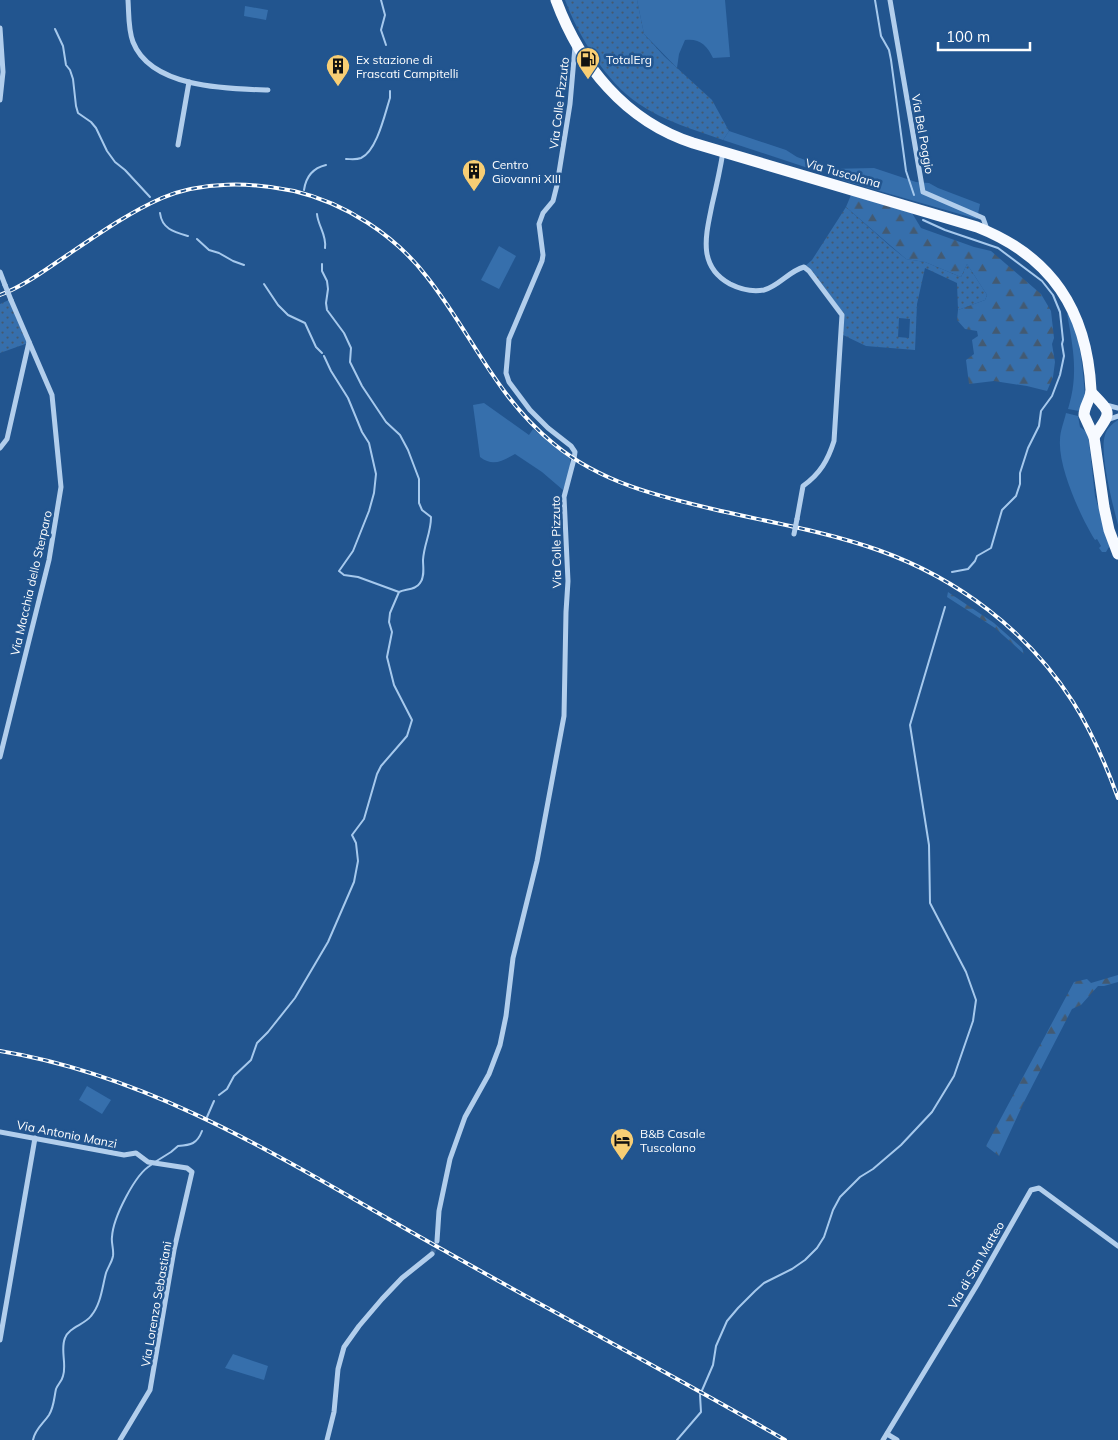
<svg xmlns="http://www.w3.org/2000/svg" width="1118" height="1440" font-family="Mulish,sans-serif">
<defs>
<pattern id="forest-firs" width="22" height="20" patternUnits="userSpaceOnUse" patternTransform="scale(1.25)"><rect width="22" height="20" fill="#366fac"/><path d="M5 1l3.5 6h-7zM16 11l3.5 6h-7z" fill="#435a72"/></pattern>
<pattern id="garden-dots" width="8" height="8" patternUnits="userSpaceOnUse" patternTransform="scale(1.25)"><rect width="8" height="8" fill="#366fac"/><path d="M2 2h.1M6 6h.1" fill="none" stroke="#435a72" stroke-width="1.8" stroke-linecap="round"/></pattern>
</defs>
<rect width="100%" height="100%" fill="#22558f"/>
<!-- green -->
<g fill="#366fac">
<path d="M637,0H725L730,57L713,58C707,45 699,38 685,40L679,54L677,68L644,34Z"/>
<polygon points="245,6 268,10 266,20 244,16"/>
<polygon points="729,131 786,150 797,157 808,161 816,159 815,163 808,168 723,140"/>
<polygon points="874,168 916,182 929,183 938,188 980,204 977,219 848,182 836,178 828,169"/>
<polygon points="499,246 516,256 499,289 481,280"/>
<path d="M1067,313C1081,325 1084,386 1086,406L1079,411L1068,409C1079,374 1073,348 1067,313Z"/>
<path d="M484,403L529,435L533,429L559,450L570,457V469L563,490L542,472L515,454C502,461 493,467 480,457L473,405Z"/>
<path d="M1066,413L1078,416L1080,427L1088,433L1095,496L1109,543V547L1106,552H1102L1099,548L1101,546L1097,539L1095,540C1081,518 1058,467 1060,440C1060,431 1064,422 1066,413Z"/>
<path d="M1118,420V525C1113,505 1099,453 1105,435C1107,428 1112,424 1118,420Z"/>
<polygon points="87,1086 111,1100 102,1114 79,1100"/>
<polygon points="233,1354 268,1366 264,1380 225,1368"/>
</g>
<!-- forest -->
<g fill="url(#forest-firs)">
<polygon points="851,195 912,213 921,228 974,247 991,251 1041,294 1051,311 1054,338 1052,344 1055,362 1053,377 1047,391 1027,386 994,381 969,384 966,360 974,354 972,340 978,336 977,331 965,329 957,320 958,310 985,300 987,295 967,264 961,277 925,262 906,259 846,207"/>
<polygon points="948,592 994,623 1022,648 1024,654 995,628 947,597"/>
<polygon points="1118,975 1118,982 1104,986 1098,986 1081,1005 1072,1009 1024,1102 999,1156 986,1146 1074,982 1087,979 1091,983"/>
</g>
<!-- garden -->
<g fill="url(#garden-dots)" fill-rule="evenodd">
<path d="M565,0H637L644,34L664,56L712,100L729,131L723,140C695,130 664,121 639,104C606,82 579,37 565,0Z"/>
<path d="M846,207L890,246L906,259L925,262L961,277L967,264L987,295L985,300L958,310L957,283L925,268L917,304L915,350L866,346L841,334L842,315L804,267L812,260ZM899,318L910,319L909,338L898,337Z"/>
<polygon points="9,300 28,343 0,353 0,304"/>
</g>
<g fill="none" stroke-linecap="round" stroke-linejoin="round">
<!-- stream -->
<g stroke="#a6c9ed" stroke-width="2">
<polyline points="381,0 385,15 381,30 386,45"/>
<polyline points="875,0 881,36 889,50 891,60 906,171 914,195"/>
<polyline points="55,29 63,46 66,65 70,70 73,79 76,106 78,113 91,122 96,128 107,151 115,162 125,170 150,197"/>
<path d="M346,159C351,159 356,160 361,158C377,151 385,113 390,98V91"/>
<path d="M304,190C306,176 313,168 326,165"/>
<path d="M160,213C162,229 174,232 188,236"/>
<path d="M317,214C318,226 327,235 325,248"/>
<polyline points="923,220 945,230 998,248 1042,281 1053,295 1060,312 1063,340 1062,344 1064,356 1060,375 1052,396 1041,411 1039,426 1028,448 1020,473 1020,484 1016,496 1002,510 991,548 977,556 975,561 968,569 952,572"/>
<polyline points="197,239 209,250 219,253 233,261 244,265"/>
<polyline points="264,284 278,305 288,315 305,323 316,347 322,353"/>
<polyline points="324,356 331,371 348,398 362,432 369,443 376,474 374,493 369,511 353,551 339,571 344,575 358,577 399,592"/>
<path d="M219,1095L227,1089L234,1076L251,1060L257,1043L268,1032L295,998L328,942L354,882L358,861L356,843L352,835L364,819L377,774L381,766L407,736L412,720L394,685L387,657L392,632L389,622L390,613L399,592C405,589 416,590 420,583C425,577 423,567 423,560C424,544 431,533 431,517L422,510L419,503V479L408,450L400,435L386,422L362,386L350,362L351,348L344,333L327,310L326,303L328,289L327,281L322,271V264"/>
<polyline points="207,1117 214,1101"/>
<path d="M155,1162L171,1152L178,1146C191,1145 197,1144 202,1131"/>
<path d="M33,1440C35,1429 43,1424 49,1415C54,1407 54,1398 56,1389C58,1384 62,1381 63,1376C67,1364 60,1350 65,1338C69,1327 84,1325 91,1316C101,1304 102,1288 106,1273C108,1267 112,1262 113,1256C114,1249 111,1243 112,1237C113,1218 135,1174 151,1165"/>
<polyline points="677,1440 701,1412 700,1395 713,1365 716,1346 727,1321 738,1308 755,1291 764,1283 792,1269 805,1260 817,1248 824,1237 833,1210 840,1197 860,1177 873,1169 901,1145 932,1112 954,1076 973,1021 976,1000 966,972 930,903 929,845 910,725 945,607"/>
</g>
<!-- street-tunnel -->
<polyline stroke="#436ea0" stroke-width="5" stroke-dasharray="5 2.5" stroke-linecap="butt" points="432,1254 437,1241"/>
<!-- street -->
<g stroke="#b2ceec" stroke-width="5">
<path d="M128,0C129,14 128,29 133,42C151,88 227,89 268,90"/>
<polyline points="890,0 923,192 983,218 987,229"/>
<polyline points="0,28 3,72 0,100"/>
<polyline points="178,145 189,82"/>
<path d="M723,152C720,170 716,188 712,205C706,235 697,266 730,284C740,289 753,292 764,290C779,286 789,271 804,267L809,271L842,315L834,441C828,460 820,474 803,486L797,519"/>
<polyline points="0,272 5,285"/>
<polyline points="1106,405 1118,408"/>
<polyline points="1107,420 1118,416"/>
<polyline points="0,448 7,439 29,342"/>
<polyline points="0,757 49,560 61,487 52,395 11,300"/>
<polyline points="0,1132 124,1155 136,1153 148,1162 187,1168 192,1172 174,1250 150,1390 120,1440"/>
<polyline points="437,1241 439,1211 450,1159 465,1117 489,1074 500,1045 506,1016 513,958 537,861 564,716 566,612 568,581 564,497 574,459 575,452 571,446 548,428 530,410 509,382 506,373 509,339 542,261 543,255 539,224 543,213 553,201 557,185 570,104 575,47"/>
<polyline points="0,1340 35,1138"/>
<polyline points="887,1434 897,1440"/>
<polyline points="327,1440 334,1412 338,1369 344,1347 359,1326 382,1299 402,1278 432,1254"/>
<polyline points="883,1440 977,1285 1031,1190 1039,1188 1118,1246"/>
</g>
<!-- primary -->
<g stroke="#f7faff" stroke-width="11">
<path d="M556,0C580,65 625,121 693,143L977,227C1051,256 1087,310 1091,390C1091,399 1084,406 1084,415L1094,437L1104,507L1109,530L1118,554"/>
<path d="M1091,392C1113,415 1111,411 1094,437"/>
</g>
<!-- rail casing -->
<g stroke="#fff" stroke-width="4">
<g id="rail">
<path d="M0,295C24,286 45,270 66,256C97,235 128,213 162,198C202,181 252,182 294,191C345,203 395,235 427,277C472,334 495,396 554,444C603,484 661,497 721,511C774,523 827,532 878,550C957,578 1028,631 1073,702C1092,732 1106,765 1118,798"/>
<path d="M0,1051C164,1078 303,1172 445,1251C558,1315 673,1375 785,1440"/>
</g>
</g>
<!-- rail -->
<use href="#rail" stroke="#22558f" stroke-width="2" stroke-dasharray="5.5" stroke-linecap="butt"/>
<!-- street-bridge -->
<g stroke="#b2ceec" stroke-width="5">
<polyline points="5,285 11,300"/>
<polyline points="794,534 797,519"/>
</g>
</g>
<!-- icons -->
<defs>
<g id="fuel-pin" transform="scale(1.25)"><path d="M0 17L-7.5 6A9.5 9.5 0 1 1 7.5 6Z" fill="#f8ce74" stroke="#22558f"/><path d="M-5.5-6h7V0h2V4h1.3V-2.5L3-4.5l.8-.8L6-3V5H2.5V1h-1V6h-7ZM-4.2-4.7v3.2H.2V-4.7Z" fill="#111"/></g>
<g id="building-pin" transform="scale(1.25)"><path d="M0 17L-7.5 6A9.5 9.5 0 1 1 7.5 6Z" fill="#f8ce74" stroke="#22558f"/><path d="M-4-6H4V6H1V3H-1V6H-4ZM-2.5-4.3h1.7v1.8h-1.7ZM.8-4.3h1.7v1.8H.8ZM-2.5-1h1.7V.8h-1.7ZM.8-1h1.7V.8H.8Z" fill="#111"/></g>
<g id="hotel-pin" transform="scale(1.25)"><path d="M0 17L-7.5 6A9.5 9.5 0 1 1 7.5 6Z" fill="#f8ce74" stroke="#22558f"/><path d="M-6-4.5h1.5V1H6V5H4.5V3h-9V5H-6ZM-4 0a1.8 1.8 0 1 1 3.6 0ZM.5 0V-2.5h3Q6-2.5 6 0Z" fill="#111"/></g>
</defs>
<g fill-rule="evenodd">
<use href="#fuel-pin" x="588" y="59"/>
<use href="#building-pin" x="338" y="66"/>
<use href="#building-pin" x="474" y="171"/>
<use href="#hotel-pin" x="622" y="1140"/>
</g>
<g text-anchor="middle" dominant-baseline="central" stroke-width="5" stroke-linejoin="round" paint-order="stroke">
<!-- poi labels -->
<g font-size="12" fill="#fff" stroke="#22558f" text-anchor="start">
<text x="356" y="59">Ex stazione di<tspan x="356" dy="14">Frascati Campitelli</tspan></text>
<text x="606" y="59">TotalErg</text>
<text x="492" y="164">Centro<tspan x="492" dy="14">Giovanni XIII</tspan></text>
<text x="640" y="1133">B&amp;B Casale<tspan x="640" dy="14">Tuscolano</tspan></text>
</g>
<!-- street labels -->
<g font-size="12" fill="#fff" stroke="#22558f">
<text transform="translate(559 103) rotate(-83)">Via Colle Pizzuto</text>
<text transform="translate(923 134) rotate(80)">Via Bel Poggio</text>
<text transform="translate(843 173) rotate(16)">Via Tuscolana</text>
<text transform="translate(556 542) rotate(-91)">Via Colle Pizzuto</text>
<text transform="translate(31 583) rotate(-77)">Via Macchia dello Sterparo</text>
<text transform="translate(67 1134) rotate(11)">Via Antonio Manzi</text>
<text transform="translate(976 1265) rotate(-60)">Via di San Matteo</text>
<text transform="translate(156 1304) rotate(-80)">Via Lorenzo Sebastiani</text>
</g>
</g>
<!-- scale -->
<path d="M938 42v8h92v-8" fill="none" stroke="#ffffff" stroke-width="2.5"/>
<text x="946" y="42" font-size="15" fill="#ffffff" stroke="#22558f" stroke-width="4" paint-order="stroke">100 m</text>
</svg>
